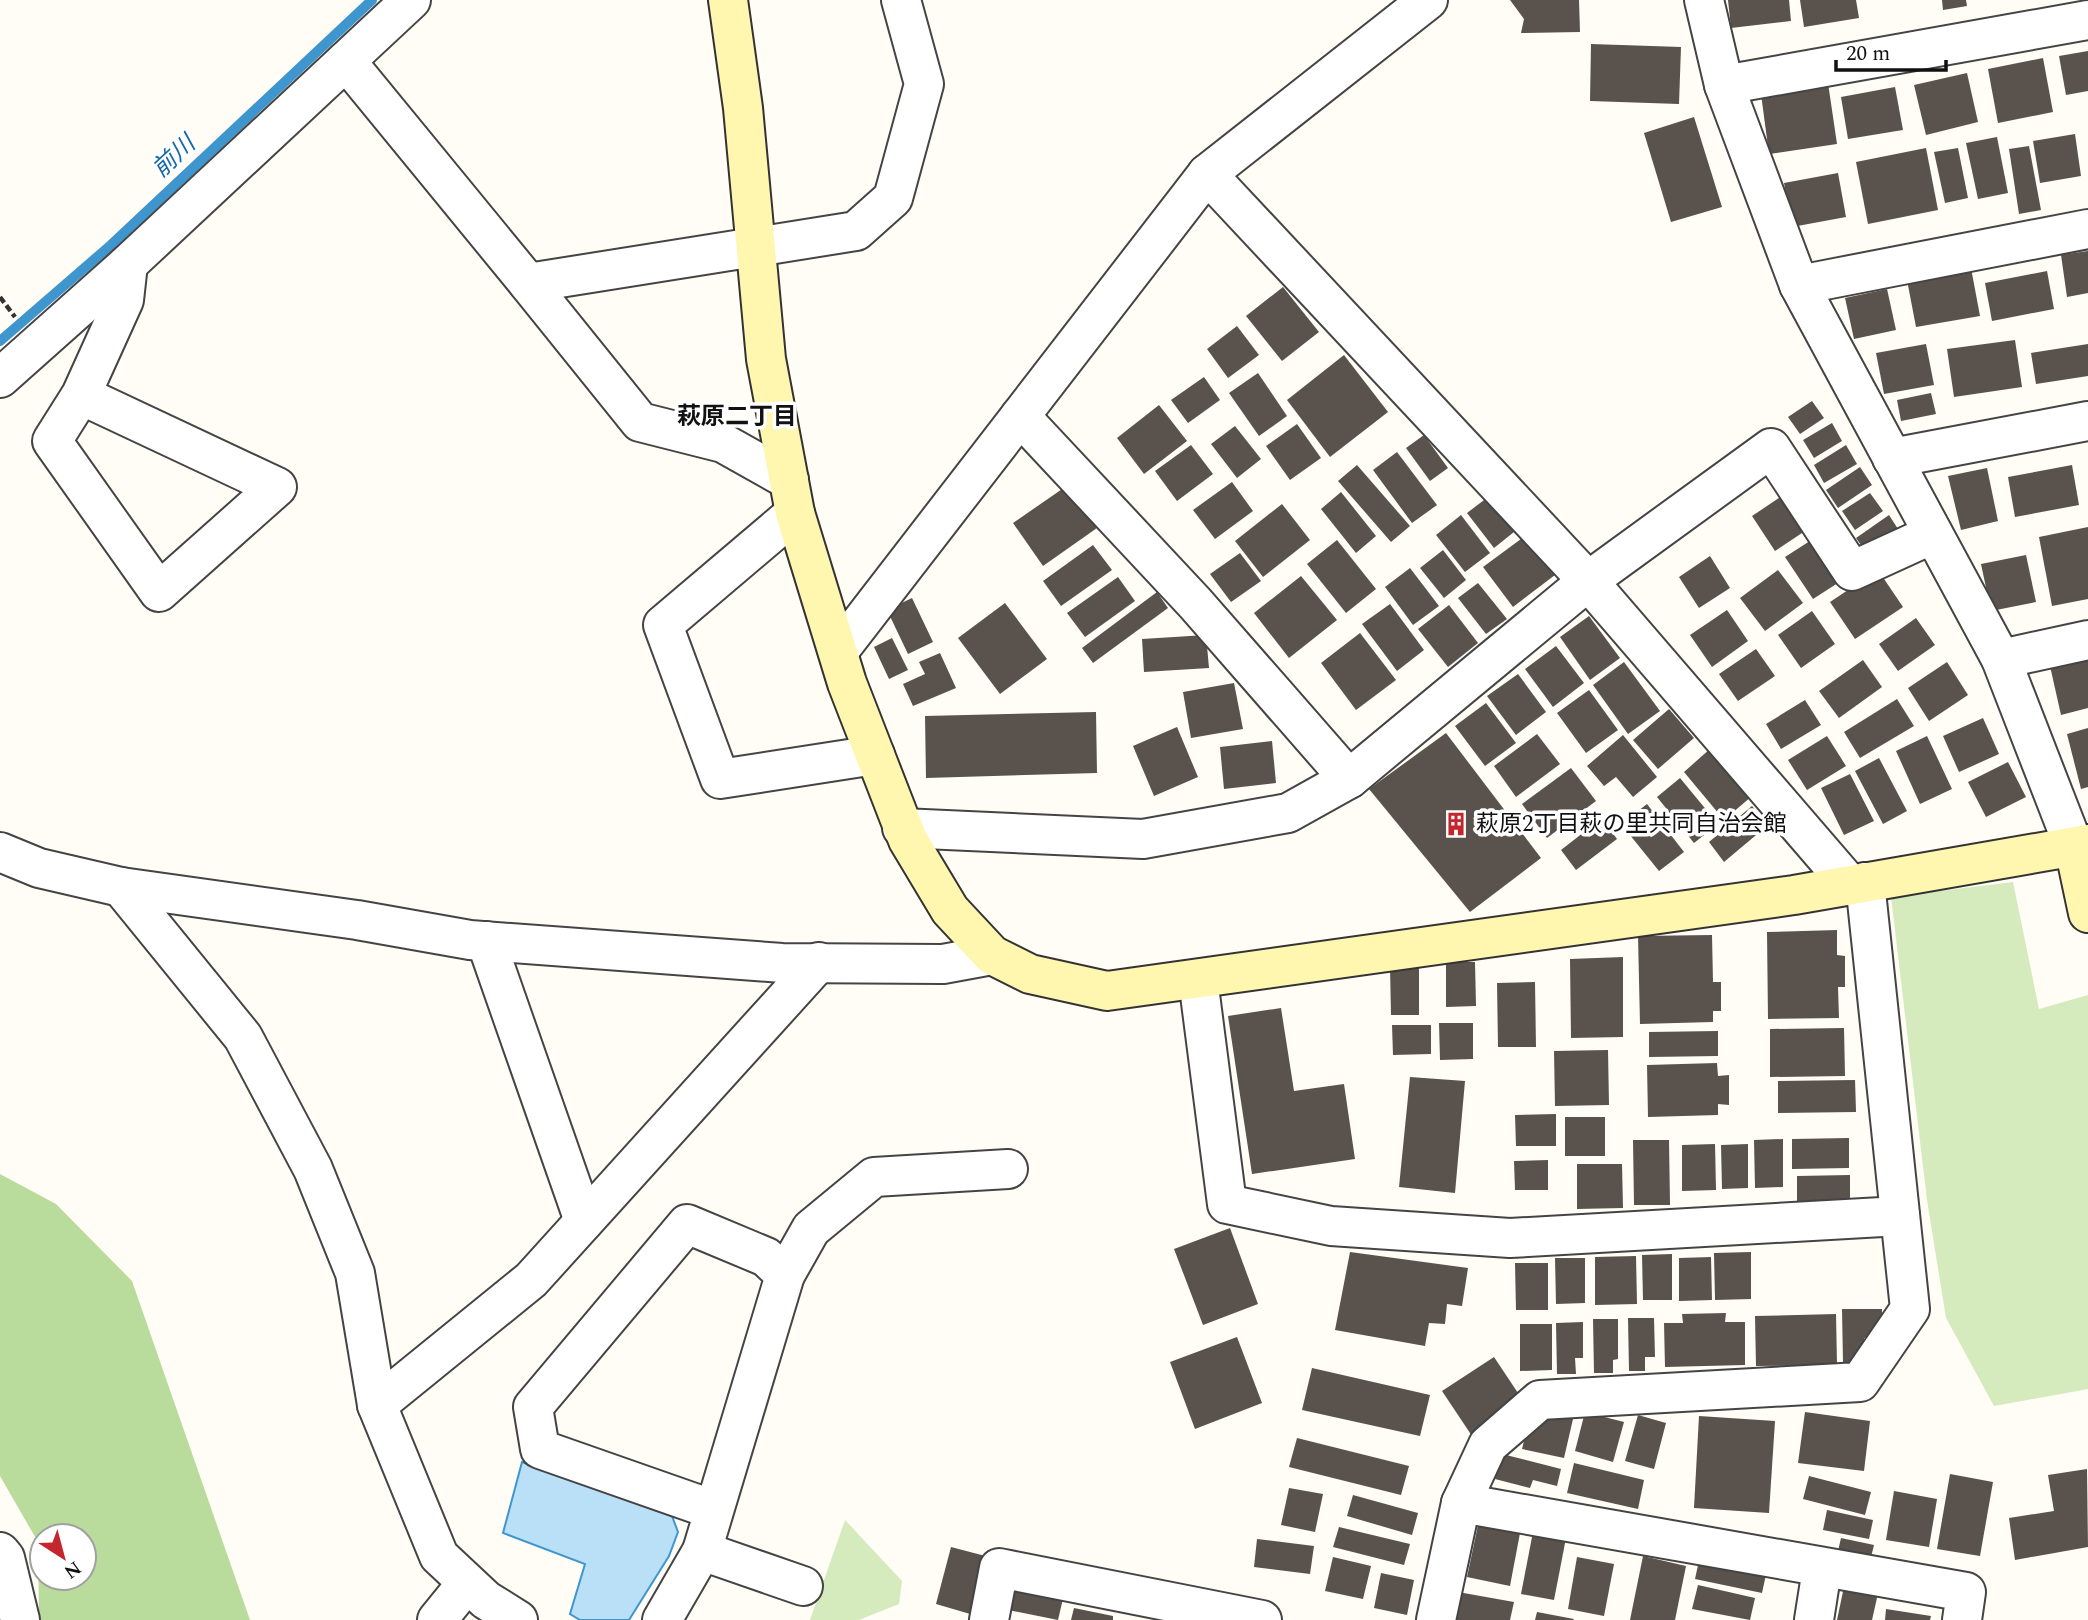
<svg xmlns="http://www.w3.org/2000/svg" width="2088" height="1620" font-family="Spectral,'Noto Sans JP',serif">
<rect width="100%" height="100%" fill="#fffdf5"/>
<!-- green -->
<g fill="#d5ebbd">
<polygon points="2013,882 2039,1009 2088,995 2088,1389 1994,1406 1946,1318 1927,1200 1891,897"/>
<polygon points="845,1520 902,1581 899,1604 859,1620 810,1620"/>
</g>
<!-- forest -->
<path fill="#b9dc9c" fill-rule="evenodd" d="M0,1174L56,1204L132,1281L250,1620H39L38,1542L0,1476ZM42,1536H84V1578H42Z"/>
<!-- water -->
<polygon fill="#b9e0f7" stroke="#3f96cf" stroke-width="2" points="522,1462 672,1516 678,1532 669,1556 629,1620 580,1620 570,1614 585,1564 503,1533"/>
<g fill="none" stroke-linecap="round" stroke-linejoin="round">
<!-- stream -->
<polyline stroke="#3f96cf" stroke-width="10" points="0,341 111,245 372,0"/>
</g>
<!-- building -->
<g fill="#5a524d">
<polygon points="1510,0 1579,0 1580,32 1521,33 1524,19"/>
<polygon points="1728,0 1789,0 1791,21 1731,28"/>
<polygon points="1800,0 1856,0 1859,18 1804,27"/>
<polygon points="1942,0 1966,0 1967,6 1943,10"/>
<polygon points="1591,44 1681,47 1679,104 1590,101"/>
<polygon points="2088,51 2088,91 2066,95 2059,56"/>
<polygon points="2043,58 2053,112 1998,123 1988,69"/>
<polygon points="1967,73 1978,122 1926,135 1914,85"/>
<polygon points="1828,83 1837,144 1769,154 1761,94"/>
<polygon points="1895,87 1903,130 1848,139 1841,97"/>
<polygon points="1694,117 1722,207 1671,222 1644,133"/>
<polygon points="2075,134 2081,176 2040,183 2033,141"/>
<polygon points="1997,137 2008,193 1978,199 1966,143"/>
<polygon points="2029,146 2041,210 2019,214 2009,149"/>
<polygon points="1926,148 1938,210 1868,224 1856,162"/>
<polygon points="1958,148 1968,198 1945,203 1934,152"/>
<polygon points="1838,173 1846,217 1792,227 1784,183"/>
<polygon points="2088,251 2088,293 2067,297 2061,255"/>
<polygon points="1971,268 1980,316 1916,327 1907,280"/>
<polygon points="2047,271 2054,309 1992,321 1985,283"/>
<polygon points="1283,287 1319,332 1282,361 1246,316"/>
<polygon points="1887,289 1896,330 1854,339 1845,298"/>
<polygon points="1237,326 1259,355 1228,378 1207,349"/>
<polygon points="2015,340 2022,387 1954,397 1947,349"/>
<polygon points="1926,344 1934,385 1884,394 1876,353"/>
<polygon points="2088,344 2088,376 2036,384 2031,353"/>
<polygon points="1344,355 1388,412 1330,457 1287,400"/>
<polygon points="1258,373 1287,416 1259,436 1229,393"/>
<polygon points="1204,377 1220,400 1188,423 1171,400"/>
<polygon points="1931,393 1936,414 1901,421 1897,400"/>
<polygon points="1812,401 1824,418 1800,434 1788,417"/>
<polygon points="1159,405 1187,441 1144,474 1117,438"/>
<polygon points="1832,423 1842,441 1814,458 1803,440"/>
<polygon points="1297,424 1321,458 1290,480 1266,446"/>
<polygon points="1235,426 1261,459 1237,478 1211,444"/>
<polygon points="1424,435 1448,468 1430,481 1406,448"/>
<polygon points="1191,445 1213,474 1177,501 1155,471"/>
<polygon points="1846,445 1857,464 1824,483 1814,465"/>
<polygon points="1397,452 1437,505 1412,523 1373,470"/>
<polygon points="1357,465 1410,526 1391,542 1338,481"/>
<polygon points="2072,465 2079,505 2015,517 2008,477"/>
<polygon points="1860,467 1872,485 1838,508 1826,490"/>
<polygon points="1987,468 1998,521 1961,530 1948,476"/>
<polygon points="1232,482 1253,511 1215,539 1193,510"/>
<polygon points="1068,485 1097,528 1043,566 1013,523"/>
<polygon points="1341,492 1376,536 1356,553 1321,509"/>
<polygon points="1870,493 1883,511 1855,530 1842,511"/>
<polygon points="1785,494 1808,529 1775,551 1752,516"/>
<polygon points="1488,497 1514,532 1494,548 1467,513"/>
<polygon points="1282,504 1310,540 1263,577 1235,541"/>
<polygon points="1461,515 1490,553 1465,572 1436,535"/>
<polygon points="1889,515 1898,529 1866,552 1856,538"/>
<polygon points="2088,527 2088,599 2052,606 2039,537"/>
<polygon points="1525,536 1555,575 1513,607 1483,567"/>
<polygon points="1813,539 1841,581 1813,599 1785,557"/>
<polygon points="1337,540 1376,589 1346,613 1307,564"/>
<polygon points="1093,545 1112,570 1061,606 1043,581"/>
<polygon points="1443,550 1466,580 1444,598 1420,568"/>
<polygon points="1240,553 1261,581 1231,602 1210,574"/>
<polygon points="2026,555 2036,602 1991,611 1981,564"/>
<polygon points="1710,556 1730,588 1699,608 1679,577"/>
<polygon points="1410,568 1439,606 1413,625 1385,587"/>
<polygon points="1778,570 1803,603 1765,631 1740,598"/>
<polygon points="1878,570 1903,607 1855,639 1830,602"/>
<polygon points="1301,576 1337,620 1289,658 1254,613"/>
<polygon points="1118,577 1135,601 1085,637 1067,613"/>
<polygon points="1478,583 1507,619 1486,634 1458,598"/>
<polygon points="1157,592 1168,608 1093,663 1082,648"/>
<polygon points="912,598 933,642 908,654 887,610"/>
<polygon points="1005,603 1047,659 1000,694 958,638"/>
<polygon points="1390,604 1424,650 1397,671 1362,624"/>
<polygon points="1449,605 1478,643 1448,667 1418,629"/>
<polygon points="1727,610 1748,641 1712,667 1690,635"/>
<polygon points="1812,611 1835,644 1801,668 1778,635"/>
<polygon points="1589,616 1620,658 1590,680 1560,637"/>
<polygon points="1916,618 1935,645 1898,671 1879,644"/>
<polygon points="1360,633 1396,680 1356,710 1321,663"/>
<polygon points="1206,635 1209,668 1144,672 1142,639"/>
<polygon points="892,638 908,670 889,679 874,647"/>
<polygon points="1556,646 1584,683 1553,707 1525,669"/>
<polygon points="1756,649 1775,676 1738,701 1719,674"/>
<polygon points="940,653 956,688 913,706 903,684 925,674 919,662"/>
<polygon points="2088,658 2088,708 2061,715 2050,666"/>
<polygon points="1863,660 1882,687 1839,718 1819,691"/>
<polygon points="1624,662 1660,711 1628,734 1593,685"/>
<polygon points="1947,662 1968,695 1929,721 1908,688"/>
<polygon points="1518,674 1546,712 1516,735 1487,696"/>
<polygon points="1234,683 1243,729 1191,738 1183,692"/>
<polygon points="1589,690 1618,730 1586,753 1557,713"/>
<polygon points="1897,699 1914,726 1860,758 1844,732"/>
<polygon points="1805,700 1821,725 1781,749 1766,724"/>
<polygon points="1486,703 1516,743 1485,766 1455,726"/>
<polygon points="1669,709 1694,738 1658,769 1633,740"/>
<polygon points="1096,712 1097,773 926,778 925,716"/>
<polygon points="1983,718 1999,754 1959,772 1943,736"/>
<polygon points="1177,727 1198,777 1154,796 1133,746"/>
<polygon points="2088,728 2088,787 2081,789 2067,734"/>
<polygon points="1446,733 1541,858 1470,912 1369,789"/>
<polygon points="1537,734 1560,764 1516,797 1494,766"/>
<polygon points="1623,735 1657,777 1633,797 1616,777 1604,786 1587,766"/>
<polygon points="1827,736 1846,766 1807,790 1788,760"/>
<polygon points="1927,736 1952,789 1920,804 1896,751"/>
<polygon points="1272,741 1276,783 1224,789 1220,747"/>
<polygon points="1711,748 1752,796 1724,820 1684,772"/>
<polygon points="1879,758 1907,811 1883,824 1855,771"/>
<polygon points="2008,762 2026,797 1986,817 1968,782"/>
<polygon points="1571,768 1596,801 1547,838 1522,804"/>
<polygon points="1850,774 1874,821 1844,835 1821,788"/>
<polygon points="1680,778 1718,824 1694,843 1657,797"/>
<polygon points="1647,804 1684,852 1659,871 1621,824"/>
<polygon points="1752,806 1768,825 1724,862 1709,842"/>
<polygon points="1602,818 1617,839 1576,870 1561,850"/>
<polygon points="1837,930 1837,955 1845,956 1845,987 1838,987 1839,1018 1768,1019 1767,932"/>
<polygon points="1712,935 1713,982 1721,982 1721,1011 1713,1011 1713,1022 1640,1024 1638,936"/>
<polygon points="1623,957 1623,1037 1571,1038 1570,959"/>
<polygon points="1446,962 1475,962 1476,1006 1446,1007"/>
<polygon points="1390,967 1419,967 1419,1015 1391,1015"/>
<polygon points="1535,982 1536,1047 1498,1047 1497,983"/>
<polygon points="1281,1008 1294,1091 1344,1084 1355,1159 1252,1174 1228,1016"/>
<polygon points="1439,1023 1473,1023 1473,1059 1440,1060"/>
<polygon points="1392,1025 1431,1025 1431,1054 1393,1055"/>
<polygon points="1844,1028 1845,1076 1770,1077 1770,1029"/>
<polygon points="1718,1031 1718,1056 1649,1057 1649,1032"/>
<polygon points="1608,1050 1609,1105 1555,1106 1554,1051"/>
<polygon points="1717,1063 1718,1076 1729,1075 1729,1105 1718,1104 1718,1115 1648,1117 1647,1065"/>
<polygon points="1410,1077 1465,1081 1455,1193 1399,1187"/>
<polygon points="1855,1080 1856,1112 1778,1113 1778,1081"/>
<polygon points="1556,1114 1556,1146 1516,1146 1515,1115"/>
<rect x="1565" y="1117" width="40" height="39"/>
<polygon points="1849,1138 1849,1168 1792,1169 1792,1139"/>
<polygon points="1783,1139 1783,1187 1755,1188 1754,1140"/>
<polygon points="1633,1140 1669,1140 1670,1205 1634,1205"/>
<polygon points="1715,1144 1716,1190 1682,1191 1682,1145"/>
<polygon points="1748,1144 1748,1188 1722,1189 1721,1145"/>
<polygon points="1548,1160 1548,1190 1515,1190 1514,1161"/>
<polygon points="1577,1164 1622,1164 1623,1208 1577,1209"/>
<polygon points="1850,1175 1850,1205 1797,1206 1797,1176"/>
<polygon points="1230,1228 1258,1304 1203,1325 1174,1249"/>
<polygon points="1350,1252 1468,1268 1462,1306 1447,1304 1445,1324 1429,1323 1425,1346 1335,1330"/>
<polygon points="1751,1252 1751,1299 1715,1300 1714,1253"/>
<polygon points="1672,1254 1672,1300 1643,1300 1642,1255"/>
<polygon points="1636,1256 1637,1304 1595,1305 1595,1257"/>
<polygon points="1711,1257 1712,1300 1679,1301 1679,1258"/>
<polygon points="1555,1258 1585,1258 1585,1303 1556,1304"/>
<polygon points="1515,1263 1548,1263 1548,1310 1516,1310"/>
<polygon points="1842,1309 1882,1309 1882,1338 1864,1338 1864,1363 1843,1363"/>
<polygon points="1726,1313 1725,1322 1745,1322 1745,1365 1665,1367 1664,1323 1683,1323 1682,1314"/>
<polygon points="1836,1314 1837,1365 1756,1366 1755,1316"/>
<polygon points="1628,1318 1654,1318 1655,1357 1645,1357 1645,1371 1629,1371"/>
<polygon points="1593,1319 1618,1319 1618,1359 1613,1360 1613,1373 1594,1373"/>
<polygon points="1583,1322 1583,1358 1575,1358 1576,1374 1557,1374 1556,1323"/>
<polygon points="1520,1324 1552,1324 1552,1370 1520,1371"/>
<polygon points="1237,1337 1262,1403 1195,1429 1170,1362"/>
<polygon points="1494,1357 1524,1402 1472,1436 1442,1391"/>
<polygon points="1312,1368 1430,1395 1420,1436 1302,1410"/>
<polygon points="1540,1410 1573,1419 1564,1458 1522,1449 1527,1428 1536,1429"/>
<polygon points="1585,1412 1624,1422 1613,1462 1575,1451"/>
<polygon points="1805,1412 1870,1421 1864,1471 1798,1463"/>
<polygon points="1638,1415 1666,1423 1654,1469 1625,1461"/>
<polygon points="1699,1416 1775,1421 1769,1513 1694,1508"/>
<polygon points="1297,1438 1409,1466 1401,1495 1289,1467"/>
<polygon points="1502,1454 1561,1469 1557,1486 1533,1480 1530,1488 1495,1479"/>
<polygon points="1574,1463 1644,1480 1638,1509 1567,1493"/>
<polygon points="2087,1469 2088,1547 2015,1560 2009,1518 2054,1511 2048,1475"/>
<polygon points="1950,1474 1993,1482 1980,1556 1937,1549"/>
<polygon points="1809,1476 1871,1492 1865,1515 1803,1499"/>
<polygon points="1289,1488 1323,1494 1315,1532 1281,1525"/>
<polygon points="1894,1491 1937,1499 1929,1547 1886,1540"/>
<polygon points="1353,1495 1418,1513 1412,1535 1347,1516"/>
<polygon points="1827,1510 1873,1520 1869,1539 1823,1530"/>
<polygon points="1478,1525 1520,1533 1510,1586 1467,1577"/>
<polygon points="1339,1527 1410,1544 1404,1565 1333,1547"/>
<polygon points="1533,1532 1566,1538 1554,1600 1521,1594"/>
<polygon points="1841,1538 1874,1545 1871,1557 1838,1551"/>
<polygon points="1257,1539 1314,1546 1310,1574 1254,1567"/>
<polygon points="951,1547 993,1558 977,1616 936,1604"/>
<polygon points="1643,1556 1686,1566 1675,1620 1630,1620"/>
<polygon points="1700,1556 1767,1570 1762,1593 1695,1579"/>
<polygon points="1333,1557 1371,1566 1363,1599 1325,1591"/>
<polygon points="1577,1557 1614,1564 1604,1616 1568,1609"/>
<polygon points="1381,1573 1414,1580 1407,1615 1374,1608"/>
<polygon points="1011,1579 1065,1590 1058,1620 1003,1609"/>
<polygon points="1845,1582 1879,1589 1872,1620 1837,1620"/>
<polygon points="1698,1585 1755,1598 1750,1620 1692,1609"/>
<polygon points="1458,1592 1514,1602 1510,1620 1452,1620"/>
<polygon points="1074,1608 1113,1616 1113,1620 1071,1620"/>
<polygon points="1886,1609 1931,1616 1930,1620 1885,1620"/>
<polygon points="1537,1612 1574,1619 1573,1620 1535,1620"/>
</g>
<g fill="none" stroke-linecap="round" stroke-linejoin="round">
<!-- street casing -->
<g stroke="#444" stroke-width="42">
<g id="street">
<polyline points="1704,0 1724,85"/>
<polyline points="346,61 528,283 856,231 893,198 924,84 901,0"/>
<polyline points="1207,174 1428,0"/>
<polyline points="528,283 640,422 723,443 789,480"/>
<polyline points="1799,285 2088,229"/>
<polyline points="0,378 128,264 411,0"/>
<polyline points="81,395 277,487 159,592 52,441 81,395 124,300 128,264"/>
<polyline points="1020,416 1195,603 1349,779"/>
<polyline points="1892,458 2088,421"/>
<polyline points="795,513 663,625 720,779 875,755"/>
<polyline points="838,652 1207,174 1588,581 1850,885"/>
<polyline points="2001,659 2088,640"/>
<polyline points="902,828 1143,839 1288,813 1349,779 1588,581 1771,448 1852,571 1933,534"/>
<polyline points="2074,847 2001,659 1799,285 1724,85 2088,20"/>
<polyline points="0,852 39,868 121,887 357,920 470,940 782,963 943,964 992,955"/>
<polyline points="121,887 243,1037 313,1169 355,1273 377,1405 439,1556 486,1600 518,1620"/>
<polyline points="486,941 584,1221"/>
<polyline points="1198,979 1227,1204 1331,1226 1510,1238 1900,1216"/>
<polyline points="785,1275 811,1229 874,1177 1008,1169"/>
<polyline points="377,1405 531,1280 819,962"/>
<polyline points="1461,1503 1488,1445 1540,1400 1860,1382 1910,1309 1865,882"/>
<polyline points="702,1551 785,1275 766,1257 687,1224 533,1407 540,1449 714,1510"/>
<polyline points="0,1552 5,1558 20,1620"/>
<polyline points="437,1620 467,1583"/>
<polyline points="662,1620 702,1551 803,1586"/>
<polyline points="989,1620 999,1568 1262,1620"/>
<polyline points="1436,1620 1461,1503 1966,1592 1962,1620"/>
<polyline points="1814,1620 1822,1569"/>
</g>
</g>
<!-- secondary casing -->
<g stroke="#333" stroke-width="42">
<g id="secondary">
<polyline points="728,0 743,108 766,359 795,513 847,683 875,755 908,840 950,910 992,955 1030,974 1107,991 1794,895 2088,844"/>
<polyline points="2074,847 2088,913"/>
</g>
</g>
<!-- path -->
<polyline stroke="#333" stroke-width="4.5" stroke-dasharray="7 3.5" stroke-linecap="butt" points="0,297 15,317"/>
<!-- street -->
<use href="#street" stroke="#fff" stroke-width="38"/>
<!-- secondary -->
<use href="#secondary" stroke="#fff6b0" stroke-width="38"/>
</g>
<!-- icons -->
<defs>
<g id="building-bare" transform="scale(1.89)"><path d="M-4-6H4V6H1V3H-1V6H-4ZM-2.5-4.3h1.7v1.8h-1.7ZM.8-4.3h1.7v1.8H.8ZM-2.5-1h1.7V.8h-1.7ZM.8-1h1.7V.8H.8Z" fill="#c4262e" stroke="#fff" stroke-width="2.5" paint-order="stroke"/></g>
</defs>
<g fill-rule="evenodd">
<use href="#building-bare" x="1456" y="824"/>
</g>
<g text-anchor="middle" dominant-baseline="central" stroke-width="7" stroke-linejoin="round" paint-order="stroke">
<!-- poi labels -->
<g font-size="23" fill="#111" stroke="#fff" text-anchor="start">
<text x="1476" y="824">萩原2丁目萩の里共同自治会館</text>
</g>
<!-- water labels -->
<g font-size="24" font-style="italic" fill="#1768a6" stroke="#fff">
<text transform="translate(174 157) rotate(-43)">前川</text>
</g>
<!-- neighbourhood labels -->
<g font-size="24" font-weight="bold" fill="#111" stroke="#fff">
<text x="737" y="417">萩原二丁目</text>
</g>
</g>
<!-- north arrow -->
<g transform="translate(63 1557) rotate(144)"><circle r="33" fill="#ffffff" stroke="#a0a0a0" stroke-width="2"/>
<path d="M0-5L12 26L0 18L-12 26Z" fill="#c4262e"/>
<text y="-10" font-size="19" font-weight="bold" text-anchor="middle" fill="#111111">N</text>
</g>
<!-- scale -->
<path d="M1836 60v10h110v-10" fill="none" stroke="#111111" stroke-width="3.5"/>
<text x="1846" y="60" font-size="21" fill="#111111" stroke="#ffffff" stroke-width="5" paint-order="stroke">20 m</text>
</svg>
